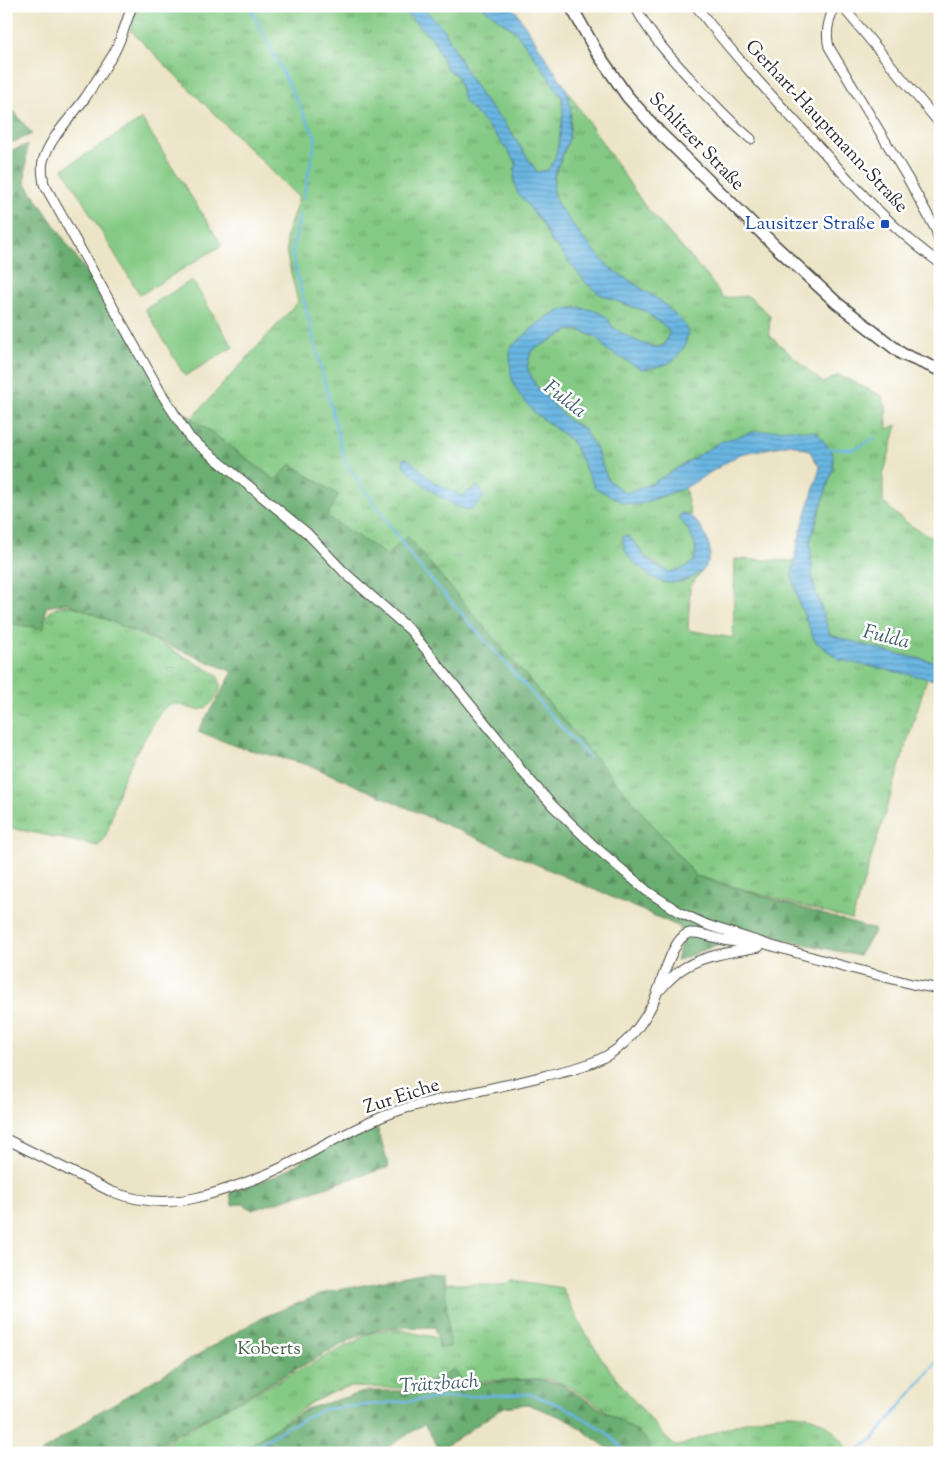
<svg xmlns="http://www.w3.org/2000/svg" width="946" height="1459" font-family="'Sorts Mill Goudy',serif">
<defs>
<pattern id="grass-tufts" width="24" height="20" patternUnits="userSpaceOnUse" patternTransform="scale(1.25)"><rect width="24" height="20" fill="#84ca84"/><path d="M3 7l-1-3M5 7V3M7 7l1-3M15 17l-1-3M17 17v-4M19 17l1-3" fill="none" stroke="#6ca46c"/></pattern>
<pattern id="forest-firs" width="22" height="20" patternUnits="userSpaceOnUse" patternTransform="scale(1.25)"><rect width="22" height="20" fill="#6bae72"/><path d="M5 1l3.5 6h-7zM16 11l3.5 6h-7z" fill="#588e5e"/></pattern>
<pattern id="water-rules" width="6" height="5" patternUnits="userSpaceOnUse" patternTransform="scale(1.25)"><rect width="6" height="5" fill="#69b6e3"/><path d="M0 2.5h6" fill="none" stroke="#5794b8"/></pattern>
</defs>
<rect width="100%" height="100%" fill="#fff"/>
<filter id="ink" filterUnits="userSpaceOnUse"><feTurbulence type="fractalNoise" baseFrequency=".02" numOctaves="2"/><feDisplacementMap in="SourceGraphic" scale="10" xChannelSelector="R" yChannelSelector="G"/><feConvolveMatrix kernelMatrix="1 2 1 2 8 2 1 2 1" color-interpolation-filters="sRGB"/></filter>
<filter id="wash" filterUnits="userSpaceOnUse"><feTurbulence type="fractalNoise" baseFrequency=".0096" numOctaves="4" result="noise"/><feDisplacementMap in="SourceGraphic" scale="20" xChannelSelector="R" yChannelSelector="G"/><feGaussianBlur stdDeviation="1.12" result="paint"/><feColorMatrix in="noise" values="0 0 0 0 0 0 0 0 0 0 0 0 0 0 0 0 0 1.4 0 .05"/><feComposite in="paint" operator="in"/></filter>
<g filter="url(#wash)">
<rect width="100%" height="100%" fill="#ece4c6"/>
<!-- grass -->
<g fill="url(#grass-tufts)" stroke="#587a58">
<path d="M138,6H393L405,12L433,39L447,69L457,76L464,101L495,134L516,162L514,179L517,192L542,223L552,243L556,245L600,294L624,304L643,310L668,328L669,334L664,345C663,345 658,347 657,347C647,348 619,333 612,326C610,324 609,319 606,317C595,310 578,306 566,309C542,315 528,334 510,348L535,413L572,441L595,488L637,505L685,488L691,515L682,513L679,517L689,531L696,547L695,561L683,569L669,572L645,557L637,544L628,536L660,581C683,584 687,582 704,568L690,587L688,630L733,638L735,559L795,561L792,575L799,603L815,641L840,660L927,678L852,920L696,876L407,537L387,556L326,517L338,495L275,480L192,418L298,302L287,256L286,236L299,198L130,30Z"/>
<polygon points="421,6 481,6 515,31 539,63 562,97 563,116 559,142 555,158 549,170 537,172 506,125 483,99 465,70 444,29"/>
<path d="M567,90L644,205L708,277L723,298L748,296L770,315L769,335L823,383L839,375L882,396L886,408L887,429L897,425L883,476V502C900,519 917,532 940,540V663L888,652L830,635L813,583L810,542L833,468L817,432L690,460L653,483L626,493L608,480L596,449L580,426L569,421L536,386L527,368L531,351L570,330H580L597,338L607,350L667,364C679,356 686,347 688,332L662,302L610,268L581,236L558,205C544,179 564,162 569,137C572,121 571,106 567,90Z"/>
<path d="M66,605L80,608L160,643L216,674C221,681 222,687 217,695C200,724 186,700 170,705C164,707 160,713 157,718C142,743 125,769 117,797C113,809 108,840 98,846L6,827V621C52,637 36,610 66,605Z"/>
<path d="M514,1280L562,1288C584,1336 611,1375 646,1414C655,1425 664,1437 675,1446H679C717,1433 777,1402 817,1419C831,1426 841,1439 850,1450L849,1453H651L629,1428L594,1402L568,1386L558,1382L547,1379H535L480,1381L456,1380L400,1388L352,1387L338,1390L312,1402L240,1453H152L173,1438L226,1408L371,1333L384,1330L396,1329L437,1338L444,1334L443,1286L449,1284H505Z"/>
</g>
<!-- forest -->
<g fill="url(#forest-firs)" stroke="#4b6c4e">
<polygon points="6,101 32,134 6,145"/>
<polygon points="27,145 25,182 180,409 275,480 291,464 338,495 327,517 387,555 407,536 696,876 875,930 859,956 750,932 676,961 681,943 680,927 309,765 235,746 198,731 233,672 67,603 46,607 44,629 6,623 6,448 15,437 6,415 6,152"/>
<polygon points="377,1127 389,1167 252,1210 243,1204 232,1205 230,1192 276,1176 335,1142"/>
<polygon points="426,1273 444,1274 450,1347 440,1348 435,1327 383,1328 352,1339 171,1437 151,1453 41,1453 94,1415 261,1318 327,1292"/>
<polygon points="454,1369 465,1384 536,1379 561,1384 633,1429 646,1439 653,1453 614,1453 569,1420 527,1404 504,1407 440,1450 424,1424 379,1453 237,1453 306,1409 367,1391 413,1391"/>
</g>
<!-- garden -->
<g fill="#84ca84" stroke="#587a58">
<polygon points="142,119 222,245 140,295 63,169"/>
<polygon points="192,280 233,347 185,376 145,309"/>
</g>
<!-- water -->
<g fill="url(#water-rules)" stroke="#4a7087">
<path d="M393,6H421L444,29L465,70L483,99L506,125L537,172L548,170L555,158L559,142L563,116L562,97L539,63L515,31L481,6H508L515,10L567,90L571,108L569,139L554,175L553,196L558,205L581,236L610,268L662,302L684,324L688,332L685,346L675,359L667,364L650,368L642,369L634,365L607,350L597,338L580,330H570L531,351L527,368L536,386L569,421L584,429L596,449L608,480L626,493L653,483L720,442L752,432L790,429L817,432L833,454V468L810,542L813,583L830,635L888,652L940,663V681L840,660L815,641L799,603L792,575L798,541L820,468L809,450L791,444L740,454L685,488L637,505L622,502L595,488L572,441L535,413L521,397L514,385L511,375L510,348C528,334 542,315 566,309C577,306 597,309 606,317C609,319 610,324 612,326C619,333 648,348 657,347C659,347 663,345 664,345L669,334L668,329L643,310L624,304L600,294L586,283L556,245L552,243L542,223L517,192L514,179L516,162L495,134L464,101L457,76L447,69L433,39L405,12Z"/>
<path d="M404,458H407L435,483L462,496L478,486L484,496L476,506L467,510C441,501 422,484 403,465Z"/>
<path d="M681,513C692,516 696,520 702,529C706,536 709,543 710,551C711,574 680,587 660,581C652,578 644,571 638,566C629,558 622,549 623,536H628C635,542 639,549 644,556C650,563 661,568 669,572L683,569L694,561L696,547L689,531L679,517Z"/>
</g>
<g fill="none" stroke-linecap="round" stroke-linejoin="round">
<!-- stream -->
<g stroke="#69b6e3" stroke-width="2.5">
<polyline points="249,6 316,138 303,199"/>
<polyline points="300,213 292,254 345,462 416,562 589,758"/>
<polyline points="827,449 855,449 875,438"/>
<polyline points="247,1453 285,1428 324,1409 451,1397 531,1394 567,1408 593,1424 607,1433 627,1453"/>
<polyline points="855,1453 873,1439 940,1358"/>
</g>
</g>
</g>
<g filter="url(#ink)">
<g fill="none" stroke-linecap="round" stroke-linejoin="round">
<!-- minor casing -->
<g stroke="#484742" stroke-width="11">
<g id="minor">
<path d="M132,6C126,22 122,38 114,53C105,68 95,83 85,98C71,118 50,137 43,161C41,169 43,177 44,184L161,393L190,438L307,533L344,572L410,630L499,740L520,769L553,806L593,845L647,891L681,913L707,925L769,945L847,967L912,984L940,989"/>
<path d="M635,6C651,38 675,62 699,88C716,106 732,123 751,139"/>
<path d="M696,6C734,56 776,101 819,147C856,188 894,231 940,263"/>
<path d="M834,6C829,21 825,31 829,47L907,177L936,230L940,246"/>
<polyline points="842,6 940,124"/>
<path d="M661,989C666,983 672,977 678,972C700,955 732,952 759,947"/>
<path d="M6,1139L110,1191C138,1202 165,1205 195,1198C224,1191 264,1177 291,1163C328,1144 364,1122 403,1109C450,1095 500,1088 547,1075C568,1070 589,1066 608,1055C627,1044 642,1024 652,1005C661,989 671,936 690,933C700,932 713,937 723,940C733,942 743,943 753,943"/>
</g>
</g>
<!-- major casing -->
<g stroke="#484742" stroke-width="14">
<polyline id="major" points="571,6 596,51 627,96 659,132 774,245 837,303 902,354 940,370"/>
</g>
<!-- minor -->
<use href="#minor" stroke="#fff" stroke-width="9"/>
<!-- major -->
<use href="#major" stroke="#fff" stroke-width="11"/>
</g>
</g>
<!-- markers -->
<rect fill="#1a4fb4" stroke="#fff" stroke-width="2" x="880" y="219" width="10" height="10" rx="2.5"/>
<g text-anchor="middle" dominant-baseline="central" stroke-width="5" stroke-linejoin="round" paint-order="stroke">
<!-- street labels -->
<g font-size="19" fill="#2b2b2b" stroke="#fff">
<text transform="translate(826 127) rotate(47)">Gerhart-Hauptmann-Straße</text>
<text transform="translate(696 142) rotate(46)">Schlitzer Straße</text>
<text transform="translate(402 1097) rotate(-18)">Zur Eiche</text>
</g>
<!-- transit labels -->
<g font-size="19" fill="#164399" stroke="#fff" text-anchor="end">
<text x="875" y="224">Lausitzer Straße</text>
</g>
<!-- park labels -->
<g font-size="19" fill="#4a634a" stroke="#fff">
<text x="269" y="1349">Koberts</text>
</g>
<!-- water labels -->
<g font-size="20" font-style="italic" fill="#415c6b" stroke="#fff">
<text transform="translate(564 400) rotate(38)">Fulda</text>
<text transform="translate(886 638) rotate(14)">Fulda</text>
<text transform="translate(439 1385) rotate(-4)">Trätzbach</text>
</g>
</g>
<!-- margin -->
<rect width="946" height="1459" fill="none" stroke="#fff" stroke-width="25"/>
</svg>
